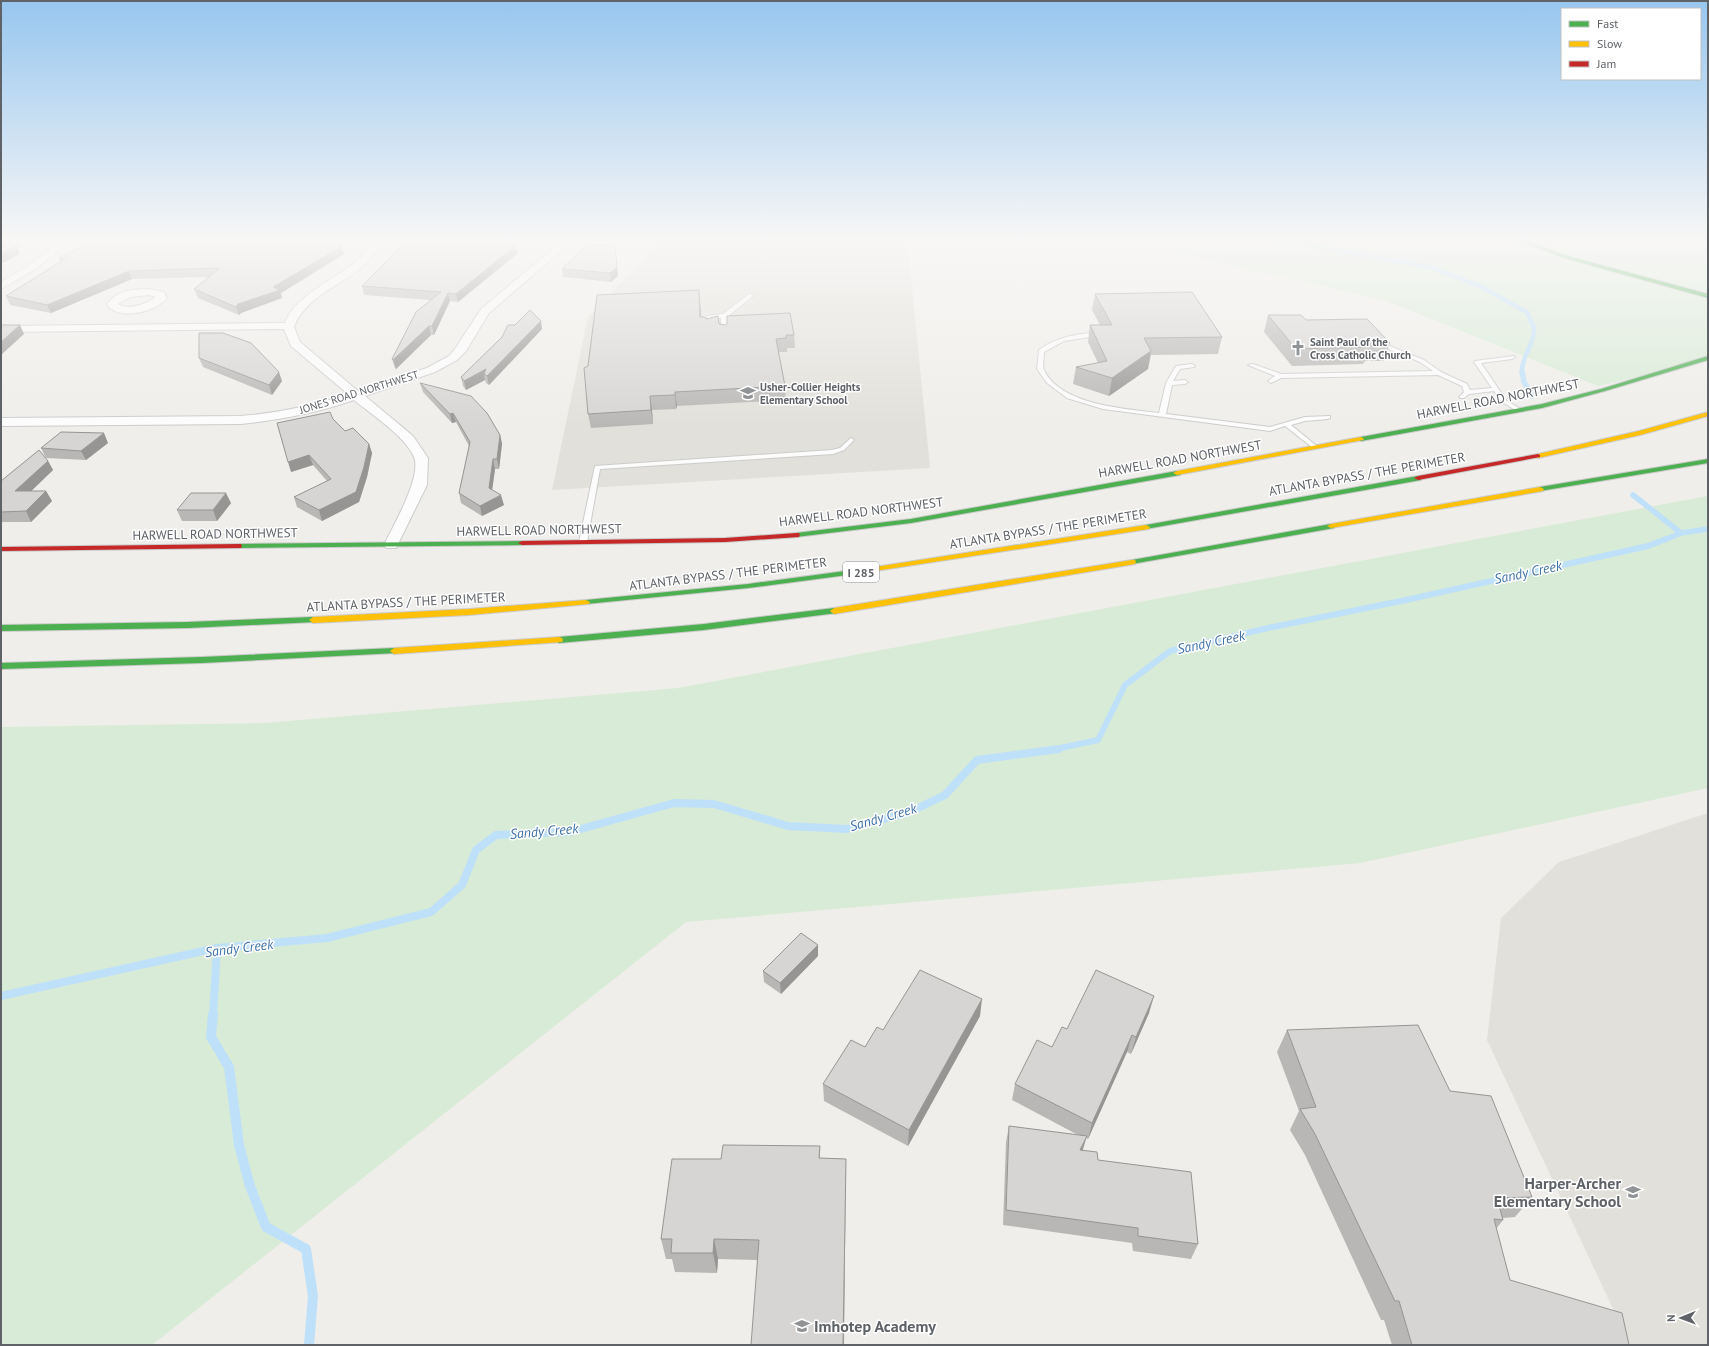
<svg xmlns="http://www.w3.org/2000/svg" width="1709" height="1346" font-family="'PT Sans',sans-serif">
<rect width="100%" height="100%" fill="#efeeea"/>
<!-- education -->
<g fill="#e2e0da">
<polygon points="664,238 907,238 930,468 552,490 588,317"/>
<polygon points="1708,813 1708,1345 1630,1345 1487,1040 1501,918 1559,862"/>
</g>
<!-- green -->
<g fill="#d8ebd6">
<polygon points="1109,238 1708,238 1708,357 1678,368 1598,386 1384,300"/>
<polygon points="1708,496 1708,788 1360,863 686,922 152,1345 1,1345 1,727 265,723 678,688"/>
</g>
<g fill="none" stroke-linecap="round" stroke-linejoin="round">
<!-- stream-far4 -->
<path stroke="#bfe0f9" stroke-width="4.5" d="M1272,238L1430,267L1480,286L1528,313C1528,318 1534,323 1534,330C1534,345 1521,357 1522,372"/>
<!-- stream-far3 -->
<g stroke="#bfe0f9" stroke-width="5.5">
<polyline points="1522,371 1524,382 1532,396"/>
<polyline points="1633,495 1681,533"/>
<polyline points="1664,540 1681,533 1708,529"/>
</g>
<!-- stream-far2 -->
<polyline stroke="#bfe0f9" stroke-width="6" points="1051,750 1098,740 1125,685 1170,651 1268,628 1406,600 1648,546 1666,539"/>
<!-- stream-far1 -->
<g stroke="#bfe0f9" stroke-width="8">
<polyline points="1,996 217,948 327,938 431,912 462,885 476,850 496,835 570,832 674,803 714,804 788,826 847,829 910,812 945,795 977,760 1059,749"/>
<polyline points="213,1015 217,948"/>
</g>
<!-- stream -->
<polyline stroke="#bfe0f9" stroke-width="10" points="213,1014 211,1037 229,1067 239,1145 250,1186 266,1227 306,1249 313,1296 309,1345"/>
<!-- lane casing -->
<g stroke="#cbcccc" stroke-width="2">
<g id="lane">
<polygon points="749,294 754,295 727,317 726,337 721,336 721,318 712,319 712,330 707,331 707,316 723,314"/>
<path d="M1101,332L1103,333V335L1064,341L1044,352C1044,357 1042,365 1044,370C1060,405 1126,409 1159,413L1166,383L1176,366L1192,364L1195,366L1194,367L1180,369L1173,381L1185,380L1188,382L1185,384L1172,385L1166,414L1270,427L1305,417L1330,416V418L1328,419L1305,421L1291,425L1318,447L1317,448H1313L1285,426L1270,431L1103,409L1067,398L1047,383L1037,369L1039,350C1058,336 1078,334 1101,332Z"/>
<polygon points="1385,344 1424,360 1441,372 1467,384 1470,390 1492,388 1474,362 1475,361 1514,356 1515,357 1512,359 1481,363 1506,400 1522,410 1517,411 1502,402 1494,391 1469,394 1464,398 1460,398 1459,397 1464,392 1462,386 1438,375 1281,378 1271,383 1268,381 1275,376 1248,365 1253,364 1281,374 1433,371 1420,362 1383,347 1383,345"/>
<polygon points="851,438 854,440 844,450 833,454 600,469 587,542 583,544 579,542 595,466 832,450 840,448"/>
</g>
</g>
<!-- street casing -->
<g stroke="#cbcccc" stroke-width="2">
<g id="street">
<polygon points="2,238 61,238 57,241 6,241"/>
<polygon points="65,238 75,238 34,270 1,289 1,282 28,266"/>
<path d="M376,238H385C378,249 370,260 360,269C338,286 304,299 294,327L300,342L358,391L427,368L449,356L455,349L481,309L555,247L558,240L557,238H566L568,240L562,250L489,313L466,351L457,360L435,372L365,396L413,436L428,458L427,485L396,548H386L384,545C393,526 422,477 414,457C405,436 372,415 354,400C317,413 279,420 240,424L1,426V418L240,416C277,413 313,406 348,394L291,346L284,329L1,332V326L285,323C294,297 333,280 353,264C362,257 369,247 376,238Z"/>
<path d="M149,289L164,292L167,298C156,312 119,321 107,305C116,290 133,289 149,289ZM149,295L156,297C147,304 128,311 118,304L130,297Z"/>
</g>
</g>
<!-- fast casing -->
<g stroke="#cacacb" stroke-width="2">
<g id="fast">
<polygon points="1511,238 1518,238 1568,256 1708,294 1708,298 1564,258"/>
<polygon points="1708,356 1708,360 1605,391 1542,408 1361,441 1358,439 1361,437 1542,404 1601,389"/>
<polygon points="1708,459 1708,463 1540,491 1536,489 1540,487"/>
<polygon points="1177,471 1181,473 1180,475 911,523 796,537 792,535 796,533 911,519"/>
<polygon points="1418,476 1421,476 1421,480 1146,529 1142,527 1146,525"/>
<polygon points="1331,524 1335,526 1334,528 1132,564 1128,562 1132,560"/>
<polygon points="522,541 526,543 525,545 238,548 234,546 238,544"/>
<polygon points="875,567 878,567 879,569 878,571 748,588 586,604 582,602 586,600 748,584"/>
<polygon points="834,608 838,611 837,613 704,630 559,643 555,640 559,637 704,624"/>
<polygon points="313,617 316,618 317,620 316,622 188,628 1,631 1,625 188,622"/>
<polygon points="394,648 398,651 397,653 202,663 1,669 1,663 202,657"/>
</g>
</g>
<!-- slow casing -->
<g stroke="#cacacb" stroke-width="2">
<g id="slow">
<polygon points="1708,412 1708,416 1640,435 1538,458 1535,456 1538,454 1639,431"/>
<polygon points="1361,437 1364,439 1363,440 1177,475 1173,473 1177,471"/>
<polygon points="1540,487 1544,489 1543,491 1331,528 1327,526 1331,524"/>
<polygon points="1146,525 1150,527 1149,529 875,571 871,569 875,567"/>
<polygon points="1132,560 1135,560 1136,562 1135,564 834,614 830,611 834,608"/>
<polygon points="586,600 590,602 589,604 469,615 313,623 309,620 313,617 469,609"/>
<polygon points="559,637 562,638 563,640 562,642 394,654 390,651 394,648"/>
</g>
</g>
<!-- jam casing -->
<g stroke="#cacacb" stroke-width="2">
<g id="jam">
<polygon points="1538,454 1540,455 1540,457 1418,480 1414,478 1418,476"/>
<polygon points="796,533 799,533 800,535 799,537 725,542 522,545 518,543 522,541 725,538"/>
<polygon points="238,544 241,544 242,546 241,548 1,551 1,547"/>
</g>
</g>
<!-- lane -->
<use href="#lane" fill="#fdfcfc" fill-rule="evenodd"/>
<!-- street -->
<use href="#street" fill="#fdfcfc" fill-rule="evenodd"/>
<!-- fast -->
<use href="#fast" fill="#4caf50" fill-rule="evenodd"/>
<!-- slow -->
<use href="#slow" fill="#ffc107" fill-rule="evenodd"/>
<!-- jam -->
<use href="#jam" fill="#c62828" fill-rule="evenodd"/>
</g>
<!-- wall -->
<g fill="#b8b7b5">
<polygon points="491,243 518,253 458,302 450,301 434,335 431,335 396,369 395,368 392,359 431,300 364,295 362,286"/>
<polygon points="342,246 344,254 281,293 282,298 241,313 239,315 198,298 194,289 209,277 132,279 51,313 10,305 6,296 60,262 59,258"/>
<polygon points="616,254 618,276 611,282 563,277 562,269"/>
<polygon points="699,290 701,317 725,325 794,335 795,348 787,348 787,352 778,352 785,386 786,400 677,406 676,409 652,410 653,424 591,428 588,414 588,366"/>
<polygon points="1095,294 1222,337 1218,354 1151,355 1148,369 1109,396 1073,384 1076,367 1098,363 1088,342 1090,325 1100,325 1092,310"/>
<polygon points="1268,315 1306,320 1390,343 1384,361 1365,361 1363,364 1292,366 1264,332"/>
<polygon points="542,329 489,385 486,383 485,380 466,390 463,386 461,377"/>
<polygon points="199,358 282,381 272,395 203,367"/>
<polygon points="420,383 500,435 502,444 499,469 495,469 492,490 504,505 482,516 461,503 459,493 469,446 456,422 452,423 423,392"/>
<polygon points="333,419 345,431 369,444 372,453 367,477 359,502 322,521 297,507 294,497 327,481 313,465 291,472"/>
<polygon points="108,443 86,460 46,458 41,448"/>
<polygon points="48,461 53,470 31,491 46,491 52,501 31,522 1,522 1,481"/>
<polygon points="231,503 217,521 182,521 177,510"/>
<polygon points="818,956 781,994 764,982 763,971"/>
<polygon points="1149,1013 1131,1054 1127,1052 1088,1139 1086,1138 1083,1150 1098,1160 1198,1244 1191,1259 1133,1251 1132,1243 1003,1225 1006,1142 1009,1126 1078,1135 1012,1100 1015,1084 1052,1047 1067,1029"/>
<polygon points="980,1016 908,1146 824,1101 823,1084 865,1047 883,1030"/>
<polygon points="1287,1030 1450,1091 1532,1197 1515,1217 1503,1218 1503,1220 1496,1229 1510,1280 1629,1345 1392,1345 1384,1320 1381,1320 1305,1155 1290,1130 1299,1111 1277,1052"/>
<polygon points="820,1146 820,1158 846,1159 846,1179 757,1260 718,1259 717,1273 675,1272 672,1259 666,1259 661,1239 721,1159"/>
</g>
<!-- shaded-wall -->
<g fill="#969594">
<polygon points="516,245 518,253 458,302 456,294"/>
<polygon points="17,246 20,254 1,264 1,254"/>
<polygon points="342,246 344,254 281,293 282,298 241,313 239,315 236,307 238,304 273,287"/>
<polygon points="615,246 618,276 611,282 610,273"/>
<polygon points="129,271 132,279 51,313 47,305"/>
<polygon points="699,290 700,302 702,330 700,317"/>
<polygon points="448,293 450,301 434,335 432,326"/>
<polygon points="541,321 542,329 489,385 487,376 484,374 485,380 466,390 464,381"/>
<polygon points="20,325 24,334 1,355 1,342"/>
<polygon points="429,326 431,335 396,369 393,360"/>
<polygon points="1151,351 1148,369 1109,396 1112,378"/>
<polygon points="279,372 282,381 272,395 269,385"/>
<polygon points="675,392 677,406 676,409 675,395"/>
<polygon points="650,396 652,410 653,424 651,410"/>
<polygon points="453,413 456,422 452,423 450,414"/>
<polygon points="104,433 108,443 86,460 81,451"/>
<polygon points="500,435 502,444 499,469 497,459"/>
<polygon points="369,444 372,453 367,477 359,502 322,521 319,510"/>
<polygon points="309,455 313,465 291,472 288,462"/>
<polygon points="493,459 495,469 491,498 489,488"/>
<polygon points="48,461 53,470 21,501 15,491"/>
<polygon points="46,491 52,501 31,522 26,511"/>
<polygon points="226,493 231,503 217,521 213,510"/>
<polygon points="501,495 504,505 482,516 480,506"/>
<polygon points="818,945 818,956 781,994 780,983"/>
<polygon points="1154,996 1149,1013 1131,1054 1136,1037"/>
<polygon points="982,999 980,1016 908,1146 909,1130"/>
<polygon points="1132,1035 1127,1052 1088,1139 1092,1123"/>
<polygon points="1087,1136 1082,1151 1080,1150"/>
<polygon points="846,1159 844,1345 843,1345"/>
<polygon points="714,1239 718,1259 717,1273 713,1253"/>
</g>
<!-- building -->
<g fill="#d6d5d3" stroke="#969594">
<polygon points="99,238 299,238 342,246 273,287 280,290 238,304 236,307 194,289 220,268 129,271 47,305 6,296 65,259 59,258"/>
<polygon points="437,238 490,238 491,243 516,245 456,294 448,293 432,326 429,326 393,360 392,359 416,312 441,292 362,286 401,247"/>
<polygon points="1,243 17,246 1,254"/>
<polygon points="587,245 615,246 617,267 610,273 562,269"/>
<polygon points="699,290 700,317 704,317 706,319 718,316 719,324 725,325 727,324 727,316 790,313 794,335 786,335 786,338 776,339 785,386 675,392 675,395 650,396 651,410 588,414 584,368 588,366 597,295"/>
<polygon points="1192,292 1222,337 1144,338 1151,351 1112,378 1076,367 1107,361 1090,325 1112,325 1095,294"/>
<polygon points="530,310 541,321 487,376 484,374 486,369 464,381 461,377 502,337 508,325 515,325"/>
<polygon points="1268,315 1301,315 1306,320 1367,319 1390,343 1366,343 1369,347 1296,349"/>
<polygon points="1,325 20,325 1,342"/>
<polygon points="199,333 223,333 251,343 279,372 269,385 199,358"/>
<polygon points="420,383 471,396 487,413 500,435 497,459 493,459 489,488 501,495 480,506 459,493 470,442 453,413 450,414"/>
<polygon points="330,412 333,419 345,431 353,428 369,444 364,467 356,492 319,510 294,497 331,479 309,455 288,462 277,423"/>
<polygon points="61,432 104,433 81,451 41,448"/>
<polygon points="39,450 48,461 15,491 46,491 26,511 1,512 1,481"/>
<polygon points="191,493 226,493 213,510 177,510"/>
<polygon points="801,933 818,945 780,983 763,971"/>
<polygon points="920,970 982,999 909,1130 823,1084 851,1040 865,1047 877,1027 883,1030"/>
<polygon points="1096,970 1154,996 1136,1037 1132,1035 1092,1123 1015,1084 1037,1040 1052,1047 1062,1027 1067,1029"/>
<polygon points="1418,1025 1450,1091 1491,1096 1532,1197 1497,1198 1503,1220 1494,1219 1510,1280 1622,1313 1629,1345 1412,1345 1399,1301 1395,1301 1315,1134 1300,1109 1316,1107 1287,1030"/>
<polygon points="1009,1126 1087,1136 1080,1150 1097,1152 1098,1160 1191,1172 1198,1244 1138,1236 1138,1228 1006,1210"/>
<polygon points="723,1145 820,1146 819,1158 846,1159 843,1345 751,1345 759,1240 714,1239 713,1253 671,1253 672,1239 661,1239 672,1159 721,1159"/>
</g>
<!-- sky -->
<linearGradient id="sky" x2="0" y2="1"><stop stop-color="#97c6ef"/><stop offset="0.56" stop-color="#f8f7f6"/><stop offset="1" stop-color="#f8f7f6" stop-opacity="0"/></linearGradient>
<rect width="1709" height="427" fill="url(#sky)"/>
<!-- icons -->
<defs>
<g id="church-bare" transform="scale(1.2)"><path d="M-1.2-6h2.4v3.5h3.3v2.4h-3.3V6h-2.4V-.1h-3.3v-2.4h3.3Z" fill="#919496" stroke="#fff" stroke-width="2.5" paint-order="stroke"/></g>
<g id="school-bare" transform="scale(1.2)"><path d="M0-5L7-2L0 1L-7-2ZM-4 1L0 2.5L4 1V4Q0 6-4 4Z" fill="#919496" stroke="#fff" stroke-width="2.5" paint-order="stroke"/></g>
</defs>
<g fill-rule="evenodd">
<use href="#church-bare" x="1298" y="348"/>
<use href="#school-bare" x="748" y="393"/>
<use href="#school-bare" x="1633" y="1192"/>
<use href="#school-bare" x="802" y="1326"/>
</g>
<g text-anchor="middle" dominant-baseline="central" stroke-width="3" stroke-linejoin="round" paint-order="stroke">
<!-- far-poi labels -->
<g font-size="11" font-weight="bold" fill="#5f6368" stroke="#fff" text-anchor="start">
<text x="1310" y="342">Saint Paul of the<tspan x="1310" dy="13">Cross Catholic Church</tspan></text>
<text x="760" y="387">Usher-Collier Heights<tspan x="760" dy="13">Elementary School</tspan></text>
</g>
<!-- far-street labels -->
<g font-size="11" fill="#5f6368" stroke="#fff">
<text transform="translate(359 392) rotate(-17)">JONES ROAD NORTHWEST</text>
</g>
<!-- shield labels -->
<rect fill="#fff" stroke="#8f9295" stroke-width="1" x="843" y="562" width="36" height="20" rx="3"/>
<g font-size="12" font-weight="bold" fill="#5f6368">
<text x="861" y="572">I 285</text>
</g>
<!-- street labels -->
<g font-size="13" fill="#5f6368" stroke="#fff">
<text transform="translate(1498 399) rotate(-11)">HARWELL ROAD NORTHWEST</text>
<text transform="translate(1180 459) rotate(-10)">HARWELL ROAD NORTHWEST</text>
<text transform="translate(1367 474) rotate(-10)">ATLANTA BYPASS / THE PERIMETER</text>
<text transform="translate(861 512) rotate(-7)">HARWELL ROAD NORTHWEST</text>
<text transform="translate(1048 529) rotate(-9)">ATLANTA BYPASS / THE PERIMETER</text>
<text transform="translate(539 530) rotate(-1)">HARWELL ROAD NORTHWEST</text>
<text transform="translate(215 534) rotate(-1)">HARWELL ROAD NORTHWEST</text>
<text transform="translate(728 574) rotate(-7)">ATLANTA BYPASS / THE PERIMETER</text>
<text transform="translate(406 602) rotate(-3)">ATLANTA BYPASS / THE PERIMETER</text>
</g>
<!-- water labels -->
<g font-size="14" font-style="italic" fill="#4174aa" stroke="#fff">
<text transform="translate(1528 572) rotate(-12)">Sandy Creek</text>
<text transform="translate(1211 642) rotate(-12)">Sandy Creek</text>
<text transform="translate(883 817) rotate(-16)">Sandy Creek</text>
<text transform="translate(544 831) rotate(-5)">Sandy Creek</text>
<text transform="translate(239 948) rotate(-7)">Sandy Creek</text>
</g>
<!-- near-poi labels -->
<g font-size="16" font-weight="bold" fill="#5f6368" stroke="#fff" text-anchor="end">
<text x="1621" y="1183">Harper-Archer<tspan x="1621" dy="18">Elementary School</tspan></text>
<text x="814" y="1326" text-anchor="start">Imhotep Academy</text>
</g>
</g>
<!-- border -->
<rect width="1709" height="1346" fill="none" stroke="#5f6368" stroke-width="4"/>
<!-- legend -->
<rect x="1561" y="8" width="140" height="72" fill="#ffffff" stroke="#bfc1c3"/>
<rect x="1569" y="21" width="20" height="6" fill="#4caf50" stroke="#bfc1c3"/>
<text x="1597" y="28" font-size="12" fill="#5f6368">Fast</text>
<rect x="1569" y="41" width="20" height="6" fill="#ffc107" stroke="#bfc1c3"/>
<text x="1597" y="48" font-size="12" fill="#5f6368">Slow</text>
<rect x="1569" y="61" width="20" height="6" fill="#c62828" stroke="#bfc1c3"/>
<text x="1597" y="68" font-size="12" fill="#5f6368">Jam</text>
<!-- north arrow -->
<g transform="translate(1681 1318) rotate(269)" stroke="#ffffff" stroke-width="3" paint-order="stroke">
<path d="M0-3L7 15L0 10L-7 15Z" fill="#5f6368"/>
<text y="-6" font-size="11" font-weight="bold" text-anchor="middle" fill="#5f6368">N</text>
</g>
</svg>
